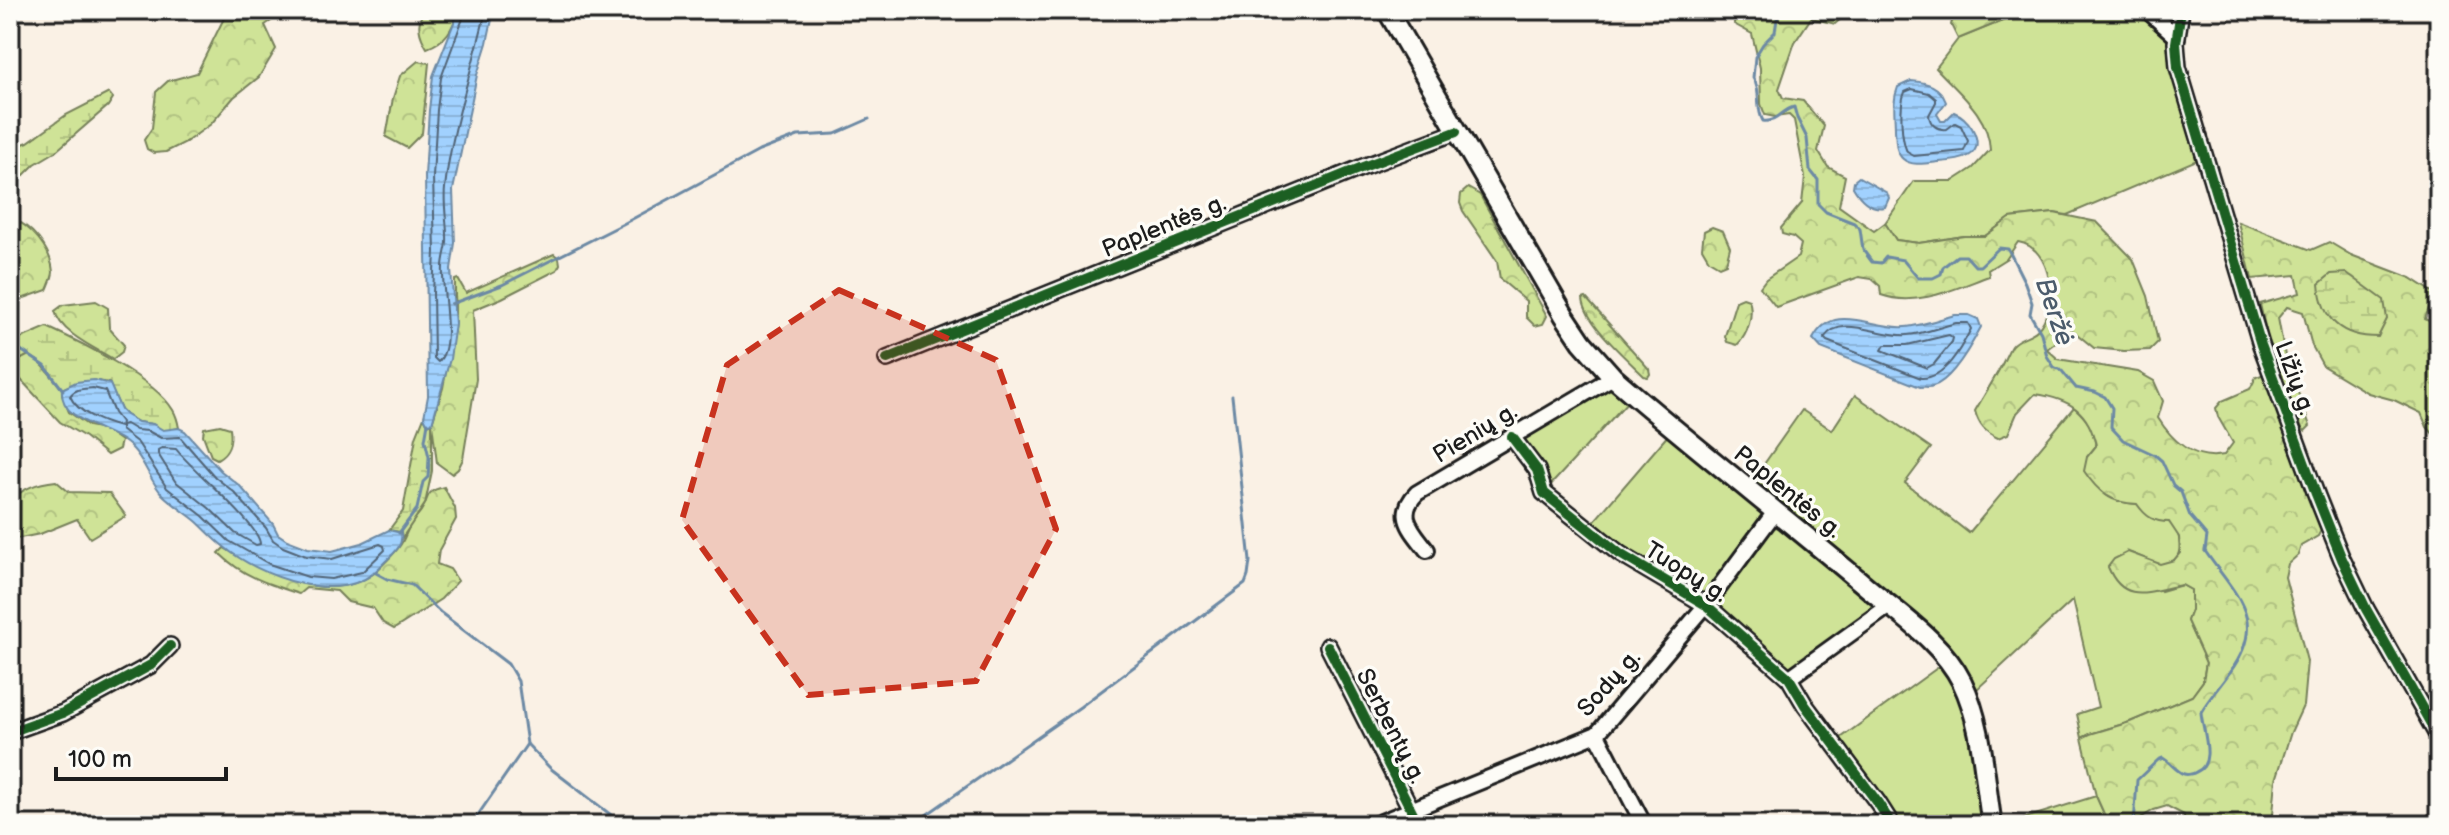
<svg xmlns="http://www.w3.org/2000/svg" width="2449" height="835" font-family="'Balsamiq Sans',sans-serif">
<defs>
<pattern id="forest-crowns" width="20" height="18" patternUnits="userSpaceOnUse" patternTransform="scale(2)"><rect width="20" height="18" fill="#cfe397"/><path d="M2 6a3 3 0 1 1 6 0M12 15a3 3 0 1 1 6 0" fill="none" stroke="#b1c282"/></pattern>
<pattern id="wetland-marsh" width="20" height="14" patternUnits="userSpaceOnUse" patternTransform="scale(2)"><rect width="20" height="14" fill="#cfe397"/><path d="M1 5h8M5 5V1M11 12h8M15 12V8" fill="none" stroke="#b1c282"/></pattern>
<pattern id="water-rules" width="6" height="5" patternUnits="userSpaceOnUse" patternTransform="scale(2)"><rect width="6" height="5" fill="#a1d1fe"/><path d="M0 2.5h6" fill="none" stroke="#8ab3d9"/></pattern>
</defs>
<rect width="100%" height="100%" fill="#faf1e5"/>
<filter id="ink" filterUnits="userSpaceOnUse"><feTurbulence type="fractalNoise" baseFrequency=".0125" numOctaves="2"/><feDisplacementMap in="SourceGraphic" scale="16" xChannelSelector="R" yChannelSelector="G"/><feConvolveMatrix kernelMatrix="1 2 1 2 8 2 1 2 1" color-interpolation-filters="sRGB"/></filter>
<g filter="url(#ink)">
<!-- green -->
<g fill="#cfe397" stroke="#76805a" stroke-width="2">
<path d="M2029,10H2144L2167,40L2197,160L2067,215L2054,213L2011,218L1985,236H1964L1919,243L1896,240L1885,223L1914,181H1953L1973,168L1990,150C1989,115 1959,93 1936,68L1958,39Z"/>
<polygon points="1609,383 1629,400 1547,489 1517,438"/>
<path d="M1855,395L1931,448L1905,483L1969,533L2074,407C2089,421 2092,426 2096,446L2087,457C2098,488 2100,502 2137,504C2147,518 2159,513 2170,523C2185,535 2184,568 2159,564C2149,562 2138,555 2128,552L2161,591L2182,585L2191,590V610L2187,621L2206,662L2203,681L2192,696L2130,722L2090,734L2082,738L2077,714L2098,707L2073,600L1974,692L1750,484L1802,410L1832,430Z"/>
<polygon points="1669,434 1761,510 1762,519 1703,598 1646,564 1590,526"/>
<polygon points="1777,527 1784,530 1888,611 1798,676 1712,604 1769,529"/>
<polygon points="1944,663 1965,706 1986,825 1897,825 1838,740"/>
<polygon points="2096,796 2109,825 2003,825"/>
</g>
<!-- forest -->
<g fill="url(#forest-crowns)" stroke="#76805a" stroke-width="2">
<polygon points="228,10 288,10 265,25 276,49 259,77 234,97 211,124 186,142 166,152 154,153 147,149 144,140 152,128 156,92 168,81 197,73"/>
<path d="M424,10H459C452,29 447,41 427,48C419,35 416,24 424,10Z"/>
<path d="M1735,10H1851L1835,24L1811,18L1795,42L1779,89L1783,98L1803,101L1824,126L1818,151L1828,167L1845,176L1839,206L1874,231L1885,223L1896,240L1919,243L1964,236H1985L2010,218L2054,213L2097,222L2133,259L2148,296L2158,342L2150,350L2124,351L2094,348L2072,330L2047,349L2058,359L2138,372L2154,381L2163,401L2158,418C2173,442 2195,461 2224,455L2233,443L2218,417L2216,408L2222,401L2250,389L2256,377L2267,373L2326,521L2318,536L2301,546L2298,555L2288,564L2285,577L2307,661L2303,706L2291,732L2276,780L2272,825H2185L2184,815L2167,806L2154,810L2134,822V825H2109L2096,796L2082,738L2090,734L2130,722L2192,696L2203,681L2206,663L2187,621L2191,610V590L2182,585C2151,590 2124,606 2108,567L2114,559L2128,552L2160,564L2174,560L2180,553L2179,537L2169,522C2154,522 2146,517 2137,504C2111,503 2098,492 2084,471L2087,457L2096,446C2089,411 2070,399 2035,394L2017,413L2008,434L1998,438C1985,432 1979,426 1975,411C1983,397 1992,383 2000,368C2004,361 2007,353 2011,346C2018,337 2030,337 2037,330C2059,308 2053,247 2018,242L2007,258L1988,270L1989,276C1956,288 1917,308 1881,295L1880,286L1872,279L1859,277L1776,307L1760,287L1766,279L1798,257L1801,244L1793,237L1782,234L1781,228L1802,203L1805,177L1794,120L1789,115L1775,117L1765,115L1761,104L1760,68L1752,34L1734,24Z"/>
<polygon points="1955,10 2029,10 1958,39 1951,25"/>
<polygon points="418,61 429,63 422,133 407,148 386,137 393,98 400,76"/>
<polygon points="1468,188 1480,195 1547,316 1543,324 1535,326 1526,317 1526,301 1500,279 1497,261 1463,211 1460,203 1461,194"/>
<path d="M10,217C31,226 51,248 53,272C53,277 49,285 47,290L10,303V259L18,250L10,236Z"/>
<polygon points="2238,222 2311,250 2329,242 2351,255 2411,278 2439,296 2439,310 2430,305 2425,319 2439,326 2439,458 2436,437 2427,427 2421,413 2394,400 2368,393 2323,366 2312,346 2303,312 2287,307 2278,318 2285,356 2310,426 2305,431 2302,428 2270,349 2260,304 2300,293 2296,275 2252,279"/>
<polygon points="1712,227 1723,231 1730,247 1726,263 1719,266 1709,260 1702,248 1704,231"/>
<polygon points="554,254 559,258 560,264 557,270 502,298 473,310 476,379 463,459 458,469 452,474 437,463 432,423 443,388 455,324 455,280 458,279 466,293"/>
<path d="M1586,298L1649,369L1650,374L1648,377L1644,376C1627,359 1585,323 1583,299Z"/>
<path d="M1743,298L1749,300C1754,314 1748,335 1737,345L1727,342L1725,336L1736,301Z"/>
<path d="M96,301L108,308L109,328L124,345L122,352L113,359C95,348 60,333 55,311L63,305Z"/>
<path d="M29,354C44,364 51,376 62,389V395L69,412L89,426L104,429L121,441L119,449L107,455L85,437L60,422L10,368V358L16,362Z"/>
<path d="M220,425L230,428C232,441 230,452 217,459L211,456L203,435L204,428Z"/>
<path d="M56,481L69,492L109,493L126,516L90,538L77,519L40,534L10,540V501C23,488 37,483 56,481Z"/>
<path d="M444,487L455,508L456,519L439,550L437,564L450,569L458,581L441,599L394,629L383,623L373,608L348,602L337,591L306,588L299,594C268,584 242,576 219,553L224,548C266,572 326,606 373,574C379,569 395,553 399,547C405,539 407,529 413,520C416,517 419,514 421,511C431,496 423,492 444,487Z"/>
</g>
<!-- wetland -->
<g fill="url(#wetland-marsh)" stroke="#76805a" stroke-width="2">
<polygon points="109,93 113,98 108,106 55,152 35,164 10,189 10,149 28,142 66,115"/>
<path d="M2347,273L2384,300L2387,319L2378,337C2341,337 2322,320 2319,284L2331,274Z"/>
<path d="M47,327C80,342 155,379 173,410C176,415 178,422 179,428L163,431L152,424L138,422L126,415L121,410L109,383C91,379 79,380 62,389L45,366L29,355L16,362L10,358V343Z"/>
<polygon points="424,417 428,425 432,423 432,471 425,504 402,538 401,532 389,530 403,511 416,437"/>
</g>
<!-- water -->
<g fill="url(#water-rules)" stroke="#6c89a4" stroke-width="2">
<polygon points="459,10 494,10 487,43 477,75 453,190 455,243 451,269 455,324 450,359 432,423 428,425 424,417 428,396 425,176 429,110 433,76"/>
<path d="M1911,81C1927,82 1940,86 1946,102L1937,114L1941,121H1945L1954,112C1962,115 1967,120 1972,128C1988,157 1960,161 1939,162C1928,163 1912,167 1903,159C1895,152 1896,140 1895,130C1895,114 1892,102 1898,87Z"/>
<path d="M1859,177L1887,193L1889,198L1885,207C1870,210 1860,199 1853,187L1854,181Z"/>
<path d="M1955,315H1969L1978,319L1981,327C1972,344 1952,381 1933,386C1929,388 1924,386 1920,387L1821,348L1813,339C1833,300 1874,330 1905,327C1921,326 1939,319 1955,315Z"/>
<path d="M94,380L110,384L121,410L126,415L138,422L153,424L163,430L179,428L185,431L221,471L240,486L273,524L278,534L287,540L308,548L332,551L362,543L389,530L401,533C404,549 389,556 380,567C343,609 258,576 223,546C213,538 205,529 196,521C185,512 172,504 162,494C150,481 145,461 132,448C113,427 59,424 62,389L76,382Z"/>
</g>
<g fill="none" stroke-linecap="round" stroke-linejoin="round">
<!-- shore -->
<g stroke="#516476" stroke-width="2">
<path d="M466,10L441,78L437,110L433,177L435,252L433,293L434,358L438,362C456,347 441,289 443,267C443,259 446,251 447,243C448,225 443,207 445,188C451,129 473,68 486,10"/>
<path d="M1912,89L1929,93L1936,99V102L1929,115C1930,125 1937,130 1947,129L1955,123L1961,126L1968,141L1964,151L1914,156L1907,152C1901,138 1899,105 1905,92Z"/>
<path d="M1956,323H1968L1971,329C1961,348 1945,379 1921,378L1827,341L1824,338C1841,313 1881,338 1907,335C1923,334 1940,327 1956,323Z"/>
<polygon points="1949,335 1953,338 1952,342 1934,364 1927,368 1882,350 1885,345 1907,345"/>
<path d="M93,388L105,391L114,413L121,422L120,427C104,423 77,413 70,396C75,388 84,389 93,388Z"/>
<polygon points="126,424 136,430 148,431 161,438 180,437 215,477 234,492 266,528 273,540 283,547 306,556 332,559 380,544 384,546 385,550 362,572 331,579 308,577 269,564 229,541 203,516 167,488 138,443 121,430 121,425"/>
<path d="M162,448L176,449C192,470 260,525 260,544L256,545L235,533L209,508L175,481L158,454V450Z"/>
</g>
<!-- stream -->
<g stroke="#6c89a4" stroke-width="3">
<path d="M1783,10L1777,19L1775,32L1763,44L1755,57L1753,78C1762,91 1755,107 1763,121C1778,123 1781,110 1794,107L1797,118L1807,138L1810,170L1818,180V204L1826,212L1854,223L1860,229L1863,250L1872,262L1881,263L1886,257L1903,260L1918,278H1933L1941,274L1943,267L1957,256H1966L1975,266H1980L1999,248L2008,249L2025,283L2032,303L2030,314L2041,333L2047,356L2054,367L2062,371L2076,388L2095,392L2105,397L2112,408L2111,427L2123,440L2155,455L2162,461L2173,485L2181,492L2190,516L2207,536L2205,551C2235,595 2269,619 2230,672C2221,685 2209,698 2201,712C2202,729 2217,764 2196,772C2193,774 2187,775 2184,774C2177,772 2170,762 2163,758L2158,760L2137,780L2134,825"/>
<polyline points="451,304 502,285 623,224 759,151 798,136 835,134 869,119"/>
<polyline points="10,343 45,366 63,390"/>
<polyline points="399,533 417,509 423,482 428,477 429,457 425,440 428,423"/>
<polyline points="374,572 387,579 412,585 441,613 508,664 518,681 527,744 550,768 624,825"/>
<polyline points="471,825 527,744"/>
<polyline points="912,825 1080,707 1245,584 1248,576 1250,561 1232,396"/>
</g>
<!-- minor casing -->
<g stroke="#1c1c1c" stroke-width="20">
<g id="minor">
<polyline points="2147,10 2177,37"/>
<polyline points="2181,10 2176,43 2178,67 2261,345 2316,494 2342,559 2366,609 2439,738"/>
<polyline points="887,359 1363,167 1456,132"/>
<polyline points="1512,437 1537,470 1544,493 1620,554 1706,605 1789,678 1805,705 1878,803 1892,825"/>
<path d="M1427,550C1412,530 1395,515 1417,493L1613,377"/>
<polyline points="1328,646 1419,825"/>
<polyline points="1789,678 1889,606"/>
<polyline points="10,732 63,713 151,665 170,646"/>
<polyline points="1597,734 1644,825"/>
<polyline points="1374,825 1597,734 1706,605 1775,512"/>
</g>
</g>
<!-- secondary casing -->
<g stroke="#1c1c1c" stroke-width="24">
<path id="secondary" d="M1387,10L1564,315L1582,342L1613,377C1696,449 1783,516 1867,587C1900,615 1942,642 1962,682C1983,725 1984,778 1992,825"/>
</g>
<!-- minor -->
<use href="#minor" stroke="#fdfcf7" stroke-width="14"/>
<!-- secondary -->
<use href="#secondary" stroke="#fdfcf7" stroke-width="18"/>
<!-- cycleway casing -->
<g stroke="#fdfcf7" stroke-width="15">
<g id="cycleway">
<polyline points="2181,10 2176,43 2178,67 2261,345 2316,494 2342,559 2366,609 2439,738"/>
<polyline points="887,359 1363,167 1456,132"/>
<polyline points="1512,437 1537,470 1544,493 1620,554 1706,605 1789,678 1805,705 1878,803 1892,825"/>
<polyline points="1328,646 1419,825"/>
<polyline points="10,732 63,713 151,665 170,646"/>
</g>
</g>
<!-- cycleway -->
<use href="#cycleway" stroke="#1b5e20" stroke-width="10"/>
</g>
</g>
<!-- marked area -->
<path fill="#c8321e" fill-opacity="0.2" stroke="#c8321e" stroke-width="6" stroke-dasharray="16 10" stroke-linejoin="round" d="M839,290L996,360L1056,529L976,681L808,695L682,520L727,365Z"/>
<g text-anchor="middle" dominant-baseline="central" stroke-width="7" stroke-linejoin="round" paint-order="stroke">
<!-- street labels -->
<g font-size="24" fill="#1c1c1c" stroke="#fdfcf7">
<text transform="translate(1164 226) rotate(-22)">Paplentės g.</text>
<text transform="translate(2295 378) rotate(70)">Ližių g.</text>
<text transform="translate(1475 433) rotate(-31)">Pienių g.</text>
<text transform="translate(1788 492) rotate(39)">Paplentės g.</text>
<text transform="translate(1686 572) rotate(32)">Tuopų g.</text>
<text transform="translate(1609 683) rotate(-48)">Sodų g.</text>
<text transform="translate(1391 726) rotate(63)">Serbentų g.</text>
</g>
<!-- water labels -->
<g font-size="26" font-style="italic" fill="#4b5b6b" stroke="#fdfcf7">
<text transform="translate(2054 312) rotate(71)">Beržė</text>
</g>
</g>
<!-- margin -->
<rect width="2449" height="835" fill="none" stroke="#fdfcf7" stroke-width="40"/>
<rect x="20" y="20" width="2409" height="795" fill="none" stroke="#1c1c1c" stroke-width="3" filter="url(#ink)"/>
<!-- scale -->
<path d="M56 767v12h170v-12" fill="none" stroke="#1c1c1c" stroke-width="4"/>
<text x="68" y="767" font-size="24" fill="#1c1c1c" stroke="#fdfcf7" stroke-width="6" paint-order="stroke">100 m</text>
</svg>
